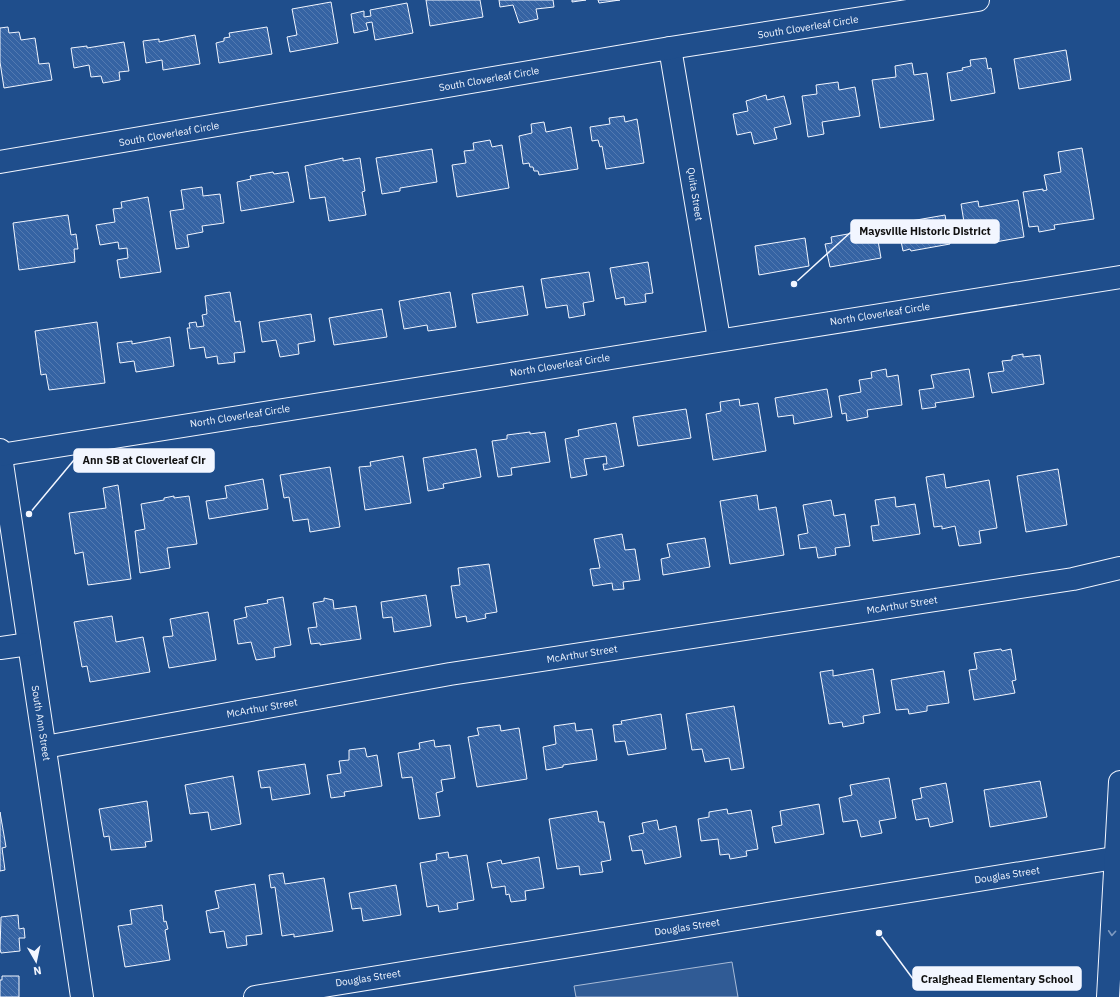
<svg xmlns="http://www.w3.org/2000/svg" width="1120" height="997" font-family="'IBM Plex Sans',sans-serif">
<defs>
<pattern id="building-back-hatch" width="6" height="6" patternUnits="userSpaceOnUse"><rect width="6" height="6" fill="#3563a3"/><path d="M-1 5l2 2M0 0l6 6M5-1l2 2" fill="none" stroke="#537ab1"/></pattern>
</defs>
<rect width="100%" height="100%" fill="#1f4e8c"/>
<!-- built -->
<polygon fill="#305b95" stroke="#a8bbd7" points="732,962 738,997 576,997 574,986"/>
<!-- building -->
<g fill="url(#building-back-hatch)" stroke="#f2f6ff">
<polygon points="426,0 480,0 483,17 430,26"/>
<polygon points="499,0 553,0 554,7 536,9 538,19 519,23 513,5 500,7"/>
<polygon points="572,0 586,0 572,2"/>
<polygon points="598,0 620,0 599,3"/>
<polygon points="331,2 338,43 290,52 287,37 297,35 292,9"/>
<polygon points="407,3 413,33 375,40 372,22 366,23 368,30 354,33 351,14 364,11 364,17 371,16 370,10"/>
<polygon points="8,27 9,33 19,32 21,40 35,38 39,64 49,63 52,80 4,88 0,62 0,28"/>
<polygon points="267,27 272,54 219,63 216,43 224,41 224,38 230,37 229,33"/>
<polygon points="195,35 200,64 163,70 162,60 146,63 143,41 159,39 159,42"/>
<polygon points="124,42 129,71 119,72 120,80 103,83 101,76 91,77 89,65 74,68 71,48 87,46 87,48"/>
<polygon points="1066,50 1071,80 1019,89 1014,59"/>
<polygon points="986,58 988,69 991,68 995,93 951,101 947,73 963,70 962,68 971,66 970,60"/>
<polygon points="912,63 914,75 927,73 934,120 880,128 872,80 896,77 895,66"/>
<polygon points="838,82 839,90 855,87 860,116 822,122 824,134 808,137 802,96 817,94 816,85"/>
<polygon points="766,95 767,100 784,96 791,124 774,128 777,139 754,144 751,132 737,135 733,114 748,111 746,101"/>
<polygon points="624,116 625,122 637,119 644,163 606,169 602,146 600,147 598,140 592,141 590,127 610,124 609,118"/>
<polygon points="544,122 546,132 571,127 578,169 539,175 538,171 534,171 533,167 530,167 529,163 523,164 519,136 532,133 531,124"/>
<polygon points="490,140 492,147 502,145 509,188 457,197 452,165 466,163 464,151 474,150 473,143"/>
<polygon points="1082,148 1094,219 1054,225 1055,229 1039,232 1038,226 1029,227 1023,192 1043,189 1043,191 1047,190 1044,175 1061,172 1058,152"/>
<polygon points="432,149 437,182 400,188 400,191 382,194 376,158"/>
<polygon points="343,158 343,161 360,158 365,191 362,192 366,215 329,221 325,197 310,199 305,166"/>
<polygon points="273,172 274,174 288,172 294,202 241,211 237,182 251,179 250,176"/>
<polygon points="202,187 203,196 220,194 224,223 202,226 203,232 187,235 189,247 176,249 170,211 184,209 181,190"/>
<polygon points="148,197 161,272 120,278 117,260 128,258 127,248 119,249 118,242 100,245 96,225 115,222 113,209 122,208 121,202"/>
<polygon points="1018,200 1024,237 995,242 994,236 985,237 983,225 965,228 961,204 978,201 979,207"/>
<polygon points="68,215 71,235 76,234 78,249 74,249 75,262 19,270 13,223"/>
<polygon points="945,215 950,244 911,251 910,249 903,251 900,236 907,234 905,222"/>
<polygon points="876,229 881,258 830,267 825,244 832,243 831,237"/>
<polygon points="805,238 809,266 759,275 755,246"/>
<polygon points="648,262 653,293 645,294 646,302 625,305 624,297 616,299 610,268"/>
<polygon points="589,272 594,301 583,303 585,315 569,318 567,305 546,308 541,279"/>
<polygon points="523,286 528,315 477,323 472,294"/>
<polygon points="230,292 235,322 240,321 245,352 234,353 235,362 218,364 217,356 206,358 204,347 190,349 187,328 190,328 189,323 196,322 197,327 204,326 202,315 207,314 205,296"/>
<polygon points="450,292 456,327 428,331 427,325 404,329 399,301"/>
<polygon points="382,309 387,337 334,345 329,318"/>
<polygon points="311,314 315,341 298,344 299,354 280,357 276,340 262,342 259,322"/>
<polygon points="97,322 105,383 49,390 46,374 41,375 35,331"/>
<polygon points="170,337 174,366 136,372 134,361 120,363 117,343 132,341 132,344"/>
<polygon points="1023,354 1023,357 1040,355 1044,384 992,393 988,373 1004,371 1002,361 1012,360 1012,356"/>
<polygon points="886,369 887,377 898,375 902,405 867,410 868,417 847,421 846,413 842,414 839,396 861,392 859,380 872,378 871,372"/>
<polygon points="969,369 974,397 935,403 936,407 922,409 919,390 934,388 931,375"/>
<polygon points="827,389 832,417 794,424 793,415 778,417 775,398"/>
<polygon points="739,399 740,406 758,403 766,451 713,460 706,414 721,411 720,402"/>
<polygon points="686,409 691,438 638,446 633,417"/>
<polygon points="616,423 624,466 604,470 603,464 607,464 606,456 584,459 587,475 571,478 565,439 579,436 578,430"/>
<polygon points="530,432 530,434 545,432 550,462 511,468 512,475 498,477 492,441 507,439 507,435"/>
<polygon points="476,449 481,477 443,484 444,488 428,491 423,458"/>
<polygon points="403,456 411,503 365,510 359,467 371,466 370,462"/>
<polygon points="330,467 340,527 310,532 308,519 293,521 289,497 284,498 280,475"/>
<polygon points="1058,469 1067,525 1026,532 1017,476"/>
<polygon points="944,474 946,488 989,480 997,528 979,531 981,543 959,546 955,526 942,529 942,526 934,527 926,477"/>
<polygon points="263,479 268,509 209,519 206,501 227,498 225,486"/>
<polygon points="118,485 131,579 88,585 83,552 75,554 69,513 106,508 103,488"/>
<polygon points="757,495 759,510 776,507 784,555 730,564 720,501"/>
<polygon points="174,496 174,498 189,496 197,544 167,548 170,568 140,573 135,531 145,529 141,504 164,500 164,498"/>
<polygon points="895,497 896,507 915,504 920,534 873,541 871,526 879,525 875,500"/>
<polygon points="831,500 834,516 845,514 850,546 835,548 836,555 818,558 816,547 800,549 798,535 808,533 803,505"/>
<polygon points="622,534 625,550 635,549 640,580 623,582 624,589 613,590 612,583 593,586 590,569 600,568 594,539"/>
<polygon points="705,538 710,567 663,575 661,559 670,557 667,544"/>
<polygon points="489,564 497,612 485,614 486,618 467,622 466,616 456,618 451,586 460,585 458,568"/>
<polygon points="426,595 431,626 394,632 392,617 383,618 381,602"/>
<polygon points="283,597 291,645 274,648 275,657 256,660 251,642 238,644 234,620 247,617 245,607 268,603 267,600"/>
<polygon points="324,598 333,600 334,609 356,606 361,639 320,645 320,643 311,644 308,628 317,627 313,603 324,601"/>
<polygon points="208,612 216,660 169,668 163,637 173,636 170,619"/>
<polygon points="112,616 116,642 143,637 150,672 90,682 87,666 82,667 74,622"/>
<polygon points="1001,649 1002,651 1011,649 1016,680 1012,681 1015,693 974,700 969,670 977,669 974,653"/>
<polygon points="873,669 880,713 863,716 864,723 843,727 842,722 829,724 820,672 833,670 833,676"/>
<polygon points="944,671 949,703 927,706 927,711 909,714 908,709 896,710 891,680"/>
<polygon points="734,706 744,768 731,770 729,758 705,762 702,749 692,750 686,714"/>
<polygon points="661,714 666,749 628,755 625,741 615,742 613,725 622,724 621,721"/>
<polygon points="575,723 576,731 592,729 597,760 563,765 563,767 546,770 543,747 556,744 554,726"/>
<polygon points="500,725 501,731 519,728 527,779 477,787 468,737 479,735 477,728"/>
<polygon points="434,740 435,747 450,745 455,778 441,780 443,791 436,793 440,816 419,819 412,777 402,778 398,753 420,749 419,743"/>
<polygon points="365,748 367,757 377,755 382,786 344,792 345,796 331,798 327,775 341,773 339,761 349,760 349,750"/>
<polygon points="305,764 310,794 272,800 270,787 261,788 258,771"/>
<polygon points="233,776 241,824 211,830 208,812 190,814 185,785"/>
<polygon points="889,778 896,818 879,821 882,833 861,837 857,820 843,822 839,798 852,795 850,785"/>
<polygon points="1040,781 1047,817 990,827 984,790"/>
<polygon points="946,783 953,822 930,827 928,818 916,820 912,800 922,798 920,788"/>
<polygon points="147,801 152,841 145,842 146,847 111,850 109,836 104,837 99,809"/>
<polygon points="819,804 824,834 775,843 772,827 782,825 780,811"/>
<polygon points="727,809 728,814 751,810 758,849 746,851 747,856 730,859 729,854 720,855 718,839 701,841 698,819 709,817 709,812"/>
<polygon points="597,811 599,822 604,822 611,860 601,862 603,872 580,875 579,866 557,869 549,819"/>
<polygon points="0,812 6,847 2,848 5,870 0,871"/>
<polygon points="657,820 659,830 676,826 681,857 645,864 642,850 632,851 629,836 644,833 642,823"/>
<polygon points="448,852 449,858 467,855 474,900 457,903 458,909 439,912 438,905 427,907 420,863 437,860 436,854"/>
<polygon points="539,857 544,888 525,891 526,900 511,902 509,894 506,895 505,886 492,888 487,863 501,860 502,864"/>
<polygon points="283,873 285,884 324,878 333,931 294,937 294,934 282,936 275,887 271,888 269,875"/>
<polygon points="255,884 262,934 246,936 247,945 227,948 224,931 210,933 206,911 219,908 215,891"/>
<polygon points="396,885 401,915 363,921 361,908 352,909 349,893"/>
<polygon points="162,905 164,922 166,921 168,929 165,930 170,960 125,967 118,926 132,924 130,910"/>
<polygon points="18,915 19,929 24,928 25,938 19,938 20,951 1,953 0,949 1,917"/>
<polygon points="2,976 19,976 19,997 0,997 0,980 2,980"/>
</g>
<g fill="none" stroke-linecap="round" stroke-linejoin="round">
<!-- minor casing -->
<g stroke="#f2f6ff" stroke-width="24">
<g id="minor">
<polyline points="670,48 719,339"/>
<polyline points="0,162 670,48 978,0"/>
<polyline points="0,450 82,997"/>
<polyline points="1,455 1120,277"/>
<polyline points="0,648 29,644"/>
<polyline points="45,747 450,674 1073,579 1120,568"/>
<polyline points="255,997 1120,857"/>
</g>
</g>
<!-- major casing -->
<g stroke="#f2f6ff" stroke-width="24">
<polyline id="major" points="1108,997 1120,782"/>
</g>
<!-- minor -->
<use href="#minor" stroke="#1f4e8c" stroke-width="22"/>
<!-- major -->
<use href="#major" stroke="#1f4e8c" stroke-width="22"/>
</g>
<!-- one-way arrows -->
<defs><path id="oneway-chevron" d="M-2-3.5L2.5 0L-2 3.5" fill="none" stroke-width="1.6" stroke-linecap="round" stroke-linejoin="round"/></defs>
<use stroke="#7e9ac0" href="#oneway-chevron" transform="translate(1112 933) rotate(94)"/>
<g text-anchor="middle" dominant-baseline="central" stroke-width="3" stroke-linejoin="round" paint-order="stroke">
<!-- street labels -->
<g font-size="10" fill="#f2f6ff" stroke="#1f4e8c">
<text transform="translate(808 27) rotate(-9)">South Cloverleaf Circle</text>
<text transform="translate(489 79) rotate(-10)">South Cloverleaf Circle</text>
<text transform="translate(169 134) rotate(-10)">South Cloverleaf Circle</text>
<text transform="translate(695 194) rotate(81)">Quita Street</text>
<text transform="translate(880 314) rotate(-9)">North Cloverleaf Circle</text>
<text transform="translate(560 365) rotate(-9)">North Cloverleaf Circle</text>
<text transform="translate(240 416) rotate(-9)">North Cloverleaf Circle</text>
<text transform="translate(902 605) rotate(-9)">McArthur Street</text>
<text transform="translate(582 654) rotate(-9)">McArthur Street</text>
<text transform="translate(262 708) rotate(-10)">McArthur Street</text>
<text transform="translate(41 723) rotate(81)">South Ann Street</text>
<text transform="translate(1007 875) rotate(-9)">Douglas Street</text>
<text transform="translate(687 927) rotate(-9)">Douglas Street</text>
<text transform="translate(368 978) rotate(-9)">Douglas Street</text>
</g>
</g>
<!-- callouts -->
<path fill="none" stroke="#f2f6ff" stroke-width="1.5" d="M794 284L851 232M29 514L74 460M879 933L913 979"/>
<g fill="#f2f6ff" stroke="#1f4e8c" stroke-width="1.5">
<circle cx="794" cy="284" r="4"/>
<circle cx="29" cy="514" r="4"/>
<circle cx="879" cy="933" r="4"/>
</g>
<g fill="#f2f6ff" stroke="#f2f6ff" stroke-width="1.5">
<rect x="851" y="220" width="148" height="23" rx="4"/>
<rect x="74" y="449" width="140" height="23" rx="4"/>
<rect x="913" y="967" width="168" height="23" rx="4"/>
</g>
<g font-size="11" text-anchor="middle" font-weight="bold" fill="#111">
<text x="925" y="235">Maysville Historic District</text>
<text x="144" y="464">Ann SB at Cloverleaf Cir</text>
<text x="997" y="983">Craighead Elementary School</text>
</g>
<!-- north arrow -->
<g transform="translate(36 961) rotate(171)" stroke="#1f4e8c" stroke-width="3" paint-order="stroke">
<path d="M0-3L7 15L0 10L-7 15Z" fill="#f2f6ff"/>
<text y="-6" font-size="11" font-weight="bold" text-anchor="middle" fill="#f2f6ff">N</text>
</g>
</svg>
